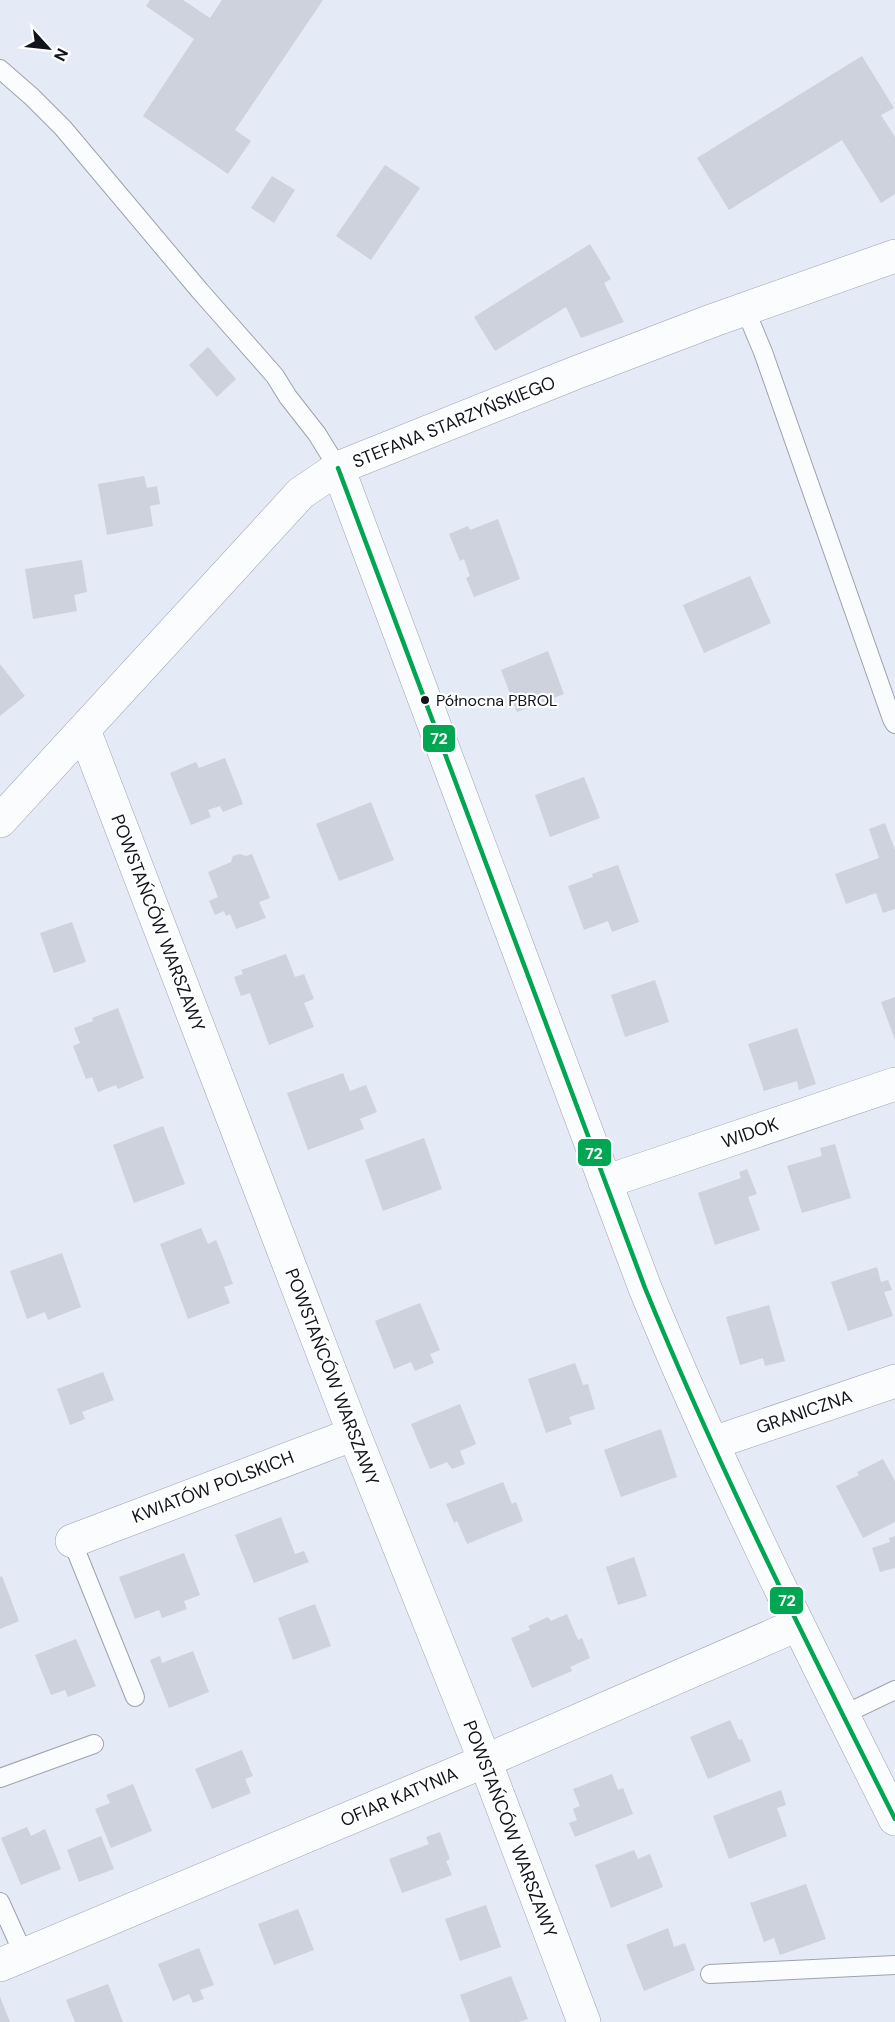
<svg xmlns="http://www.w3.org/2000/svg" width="895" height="2022" font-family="'DM Sans',sans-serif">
<rect width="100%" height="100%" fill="#e4eaf6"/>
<!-- building -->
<g fill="#cdd2dc">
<polygon points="150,0 183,0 210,18 222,0 323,0 235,130 251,141 228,174 143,116 194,39 146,6"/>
<polygon points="862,56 894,108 881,115 895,137 895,194 881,203 842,140 729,210 697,158"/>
<polygon points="385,165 420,188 371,260 336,236"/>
<polygon points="272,176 295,190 274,223 251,208"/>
<polygon points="590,244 611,279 604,283 624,322 581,338 566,307 495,351 474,317"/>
<polygon points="208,347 236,379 217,397 189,365"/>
<polygon points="144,476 147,488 157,486 160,504 150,506 153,526 107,535 98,484"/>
<polygon points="498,519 520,579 474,597 466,578 470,576 464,559 460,561 449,534 468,526 470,530"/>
<polygon points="82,560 87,592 74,595 77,611 33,619 25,569"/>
<polygon points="750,576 771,623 704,653 683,605"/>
<polygon points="548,651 564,694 517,712 501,670"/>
<polygon points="0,664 25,696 0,716"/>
<polygon points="225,758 243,804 223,812 220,806 208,810 211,817 191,825 170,773 196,762 199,768"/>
<polygon points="584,777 600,818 550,837 535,795"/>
<polygon points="371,802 394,860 339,881 316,824"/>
<polygon points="885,823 895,850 895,909 883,913 876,893 846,904 835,874 879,858 869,829"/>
<polygon points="240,854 246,856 252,854 270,898 259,902 266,918 236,929 230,914 226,916 224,911 215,915 209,901 218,897 208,872 231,862 233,856"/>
<polygon points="618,865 639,922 612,932 608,921 584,930 568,886 593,877 592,874"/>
<polygon points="72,922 86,962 54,973 40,933"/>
<polygon points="286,954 295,977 304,974 314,999 304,1003 314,1027 269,1045 250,993 241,996 234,977 243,974 241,970"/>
<polygon points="655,980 669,1022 625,1037 611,995"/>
<polygon points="895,997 895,1040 881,1002"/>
<polygon points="118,1008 144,1078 118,1089 116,1085 98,1092 92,1077 86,1079 73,1046 80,1043 74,1028 93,1021 92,1018"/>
<polygon points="797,1028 816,1084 799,1090 797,1081 764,1091 748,1044"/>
<polygon points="343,1073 350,1091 366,1085 377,1112 360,1119 364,1129 308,1150 287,1093"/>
<polygon points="163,1126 185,1184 134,1203 113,1145"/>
<polygon points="424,1138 442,1189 383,1211 365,1160"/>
<polygon points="835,1144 851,1198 802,1213 787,1166 822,1156 820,1148"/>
<polygon points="747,1169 757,1194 748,1197 760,1230 715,1245 698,1193 741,1178 739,1172"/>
<polygon points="201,1228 208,1244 216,1240 225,1262 233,1284 224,1287 230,1303 188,1319 160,1244"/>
<polygon points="62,1253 81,1307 48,1320 45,1312 27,1319 10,1271"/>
<polygon points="877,1267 881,1282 888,1280 892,1290 884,1292 893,1316 848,1331 831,1282"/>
<polygon points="420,1303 440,1350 430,1354 434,1363 415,1371 411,1362 394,1369 375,1321"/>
<polygon points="769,1305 785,1361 765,1366 763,1358 740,1365 726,1317"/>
<polygon points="575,1363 583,1385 588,1384 595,1409 569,1417 572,1424 546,1433 528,1379"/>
<polygon points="103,1372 114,1400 82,1412 85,1419 70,1425 57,1389"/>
<polygon points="460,1404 476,1444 460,1451 465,1464 452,1469 447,1462 430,1469 411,1424"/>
<polygon points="661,1429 677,1477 621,1497 604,1450"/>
<polygon points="883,1459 895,1481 895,1522 863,1538 836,1486 859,1475 857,1472"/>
<polygon points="503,1482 512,1504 516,1502 523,1521 467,1544 457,1521 454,1523 446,1504"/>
<polygon points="281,1517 295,1554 304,1551 309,1562 254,1583 235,1535"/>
<polygon points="895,1536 895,1568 880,1572 872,1548 890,1542 889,1538"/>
<polygon points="184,1553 200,1595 184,1601 187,1609 162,1618 159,1610 135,1619 119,1577"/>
<polygon points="634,1557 647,1596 618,1605 606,1567"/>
<polygon points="2,1576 19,1621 0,1629 0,1577"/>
<polygon points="315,1604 331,1646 293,1660 278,1618"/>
<polygon points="567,1614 578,1640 582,1638 590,1658 570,1667 572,1671 532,1688 511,1638 530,1630 528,1626 548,1617 551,1621"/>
<polygon points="76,1639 96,1686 68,1697 65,1690 51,1695 35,1655"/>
<polygon points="193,1651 209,1692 169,1708 150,1660 160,1656 162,1663"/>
<polygon points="730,1720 739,1740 742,1739 751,1761 708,1779 690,1737"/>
<polygon points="242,1750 253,1776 245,1779 251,1793 212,1809 195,1769"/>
<polygon points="612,1774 618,1790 623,1788 633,1814 575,1837 569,1823 577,1820 573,1809 580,1806 573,1789"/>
<polygon points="133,1784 152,1831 111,1848 95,1809 110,1803 106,1795"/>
<polygon points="781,1790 786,1805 777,1808 787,1836 729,1859 713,1816"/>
<polygon points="27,1827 31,1836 45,1829 61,1869 21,1885 1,1838"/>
<polygon points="440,1832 450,1859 446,1861 452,1875 402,1893 389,1859 429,1844 426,1837"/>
<polygon points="101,1836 114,1869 79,1882 67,1850"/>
<polygon points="634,1850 638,1859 650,1854 663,1887 611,1908 595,1865"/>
<polygon points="806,1884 826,1939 780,1955 774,1938 764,1942 750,1903"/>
<polygon points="486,1905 501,1947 460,1961 445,1919"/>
<polygon points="298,1909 314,1950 274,1965 258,1924"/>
<polygon points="668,1928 674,1947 685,1943 695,1970 644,1991 626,1945"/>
<polygon points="199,1948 214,1985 200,1990 204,1999 193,2003 189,1994 173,2001 158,1964"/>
<polygon points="511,1976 528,2019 519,2022 470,2022 460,1995"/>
<polygon points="108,1984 123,2022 75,2022 66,2000"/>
<polygon points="0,1997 10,2022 0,2022"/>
</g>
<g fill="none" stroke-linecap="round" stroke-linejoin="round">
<!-- lane casing -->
<g stroke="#9ea2ac" stroke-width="20">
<g id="lane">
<polyline points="0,69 32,97 63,128 200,291 275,376 288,397 317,434 338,468"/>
<polyline points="745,309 763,352 892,719 895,724"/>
<polyline points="72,1541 135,1697"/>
<polyline points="843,1715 895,1690"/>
<polyline points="0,1778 94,1744"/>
<polyline points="0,1902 24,1955"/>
<polyline points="710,1974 895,1965"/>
</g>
</g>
<!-- street casing -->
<g stroke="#9ea2ac" stroke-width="34">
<g id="street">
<path d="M338,468L645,1288C719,1469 807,1644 895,1819"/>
<polyline points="84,730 354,1434 485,1761 584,2022"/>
<polyline points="0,821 301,493 338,468 575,373 714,320 895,256"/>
<polyline points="605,1182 895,1084"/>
<polyline points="713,1443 895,1381"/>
<polyline points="72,1541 354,1434"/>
<polyline points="0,1965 485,1761 797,1625"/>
</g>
</g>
<!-- lane -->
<use href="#lane" stroke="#fbfcfe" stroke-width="18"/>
<!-- street -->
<use href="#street" stroke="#fbfcfe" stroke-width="33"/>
<!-- bus-1 casing -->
<g stroke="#fff" stroke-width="9">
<path id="bus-1" d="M338,468L645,1288C719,1469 807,1644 895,1819"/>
</g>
<!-- bus-1 -->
<use href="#bus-1" stroke="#00a651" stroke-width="4.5"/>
</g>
<!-- markers -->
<circle fill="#11141c" stroke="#fff" stroke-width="2" cx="425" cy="700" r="5"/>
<g text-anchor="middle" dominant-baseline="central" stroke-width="4.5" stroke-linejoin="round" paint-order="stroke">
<!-- bus labels -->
<g font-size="16" fill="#11141c" stroke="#fff" text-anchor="start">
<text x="436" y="700">Północna PBROL</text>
</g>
<!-- street labels -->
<g font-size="18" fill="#11141c" stroke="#fff">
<text transform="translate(454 422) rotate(-22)">STEFANA STARZYŃSKIEGO</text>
<text transform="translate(158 923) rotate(69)">POWSTAŃCÓW WARSZAWY</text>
<text transform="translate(750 1133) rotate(-19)">WIDOK</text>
<text transform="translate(332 1377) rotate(69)">POWSTAŃCÓW WARSZAWY</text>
<text transform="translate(804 1412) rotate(-19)">GRANICZNA</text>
<text transform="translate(213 1487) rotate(-21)">KWIATÓW POLSKICH</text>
<text transform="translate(399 1797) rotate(-23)">OFIAR KATYNIA</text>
<text transform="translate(510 1829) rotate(69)">POWSTAŃCÓW WARSZAWY</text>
</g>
</g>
<g stroke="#fff" stroke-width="2">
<rect x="422" y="724" width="34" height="29" rx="6" fill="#00a651"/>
<rect x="577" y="1138" width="35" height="29" rx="6" fill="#00a651"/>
<rect x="769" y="1586" width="35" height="29" rx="6" fill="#00a651"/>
</g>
<g font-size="16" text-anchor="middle" font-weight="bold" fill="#fff">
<text x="439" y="744">72</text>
<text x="594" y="1159">72</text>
<text x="787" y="1606">72</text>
</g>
<!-- north arrow -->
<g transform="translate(48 48) rotate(117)" stroke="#ffffff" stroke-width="4.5" paint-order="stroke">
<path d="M0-4.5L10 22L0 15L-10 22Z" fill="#11141c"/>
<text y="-9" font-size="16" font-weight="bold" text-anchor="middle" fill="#11141c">N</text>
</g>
</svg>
